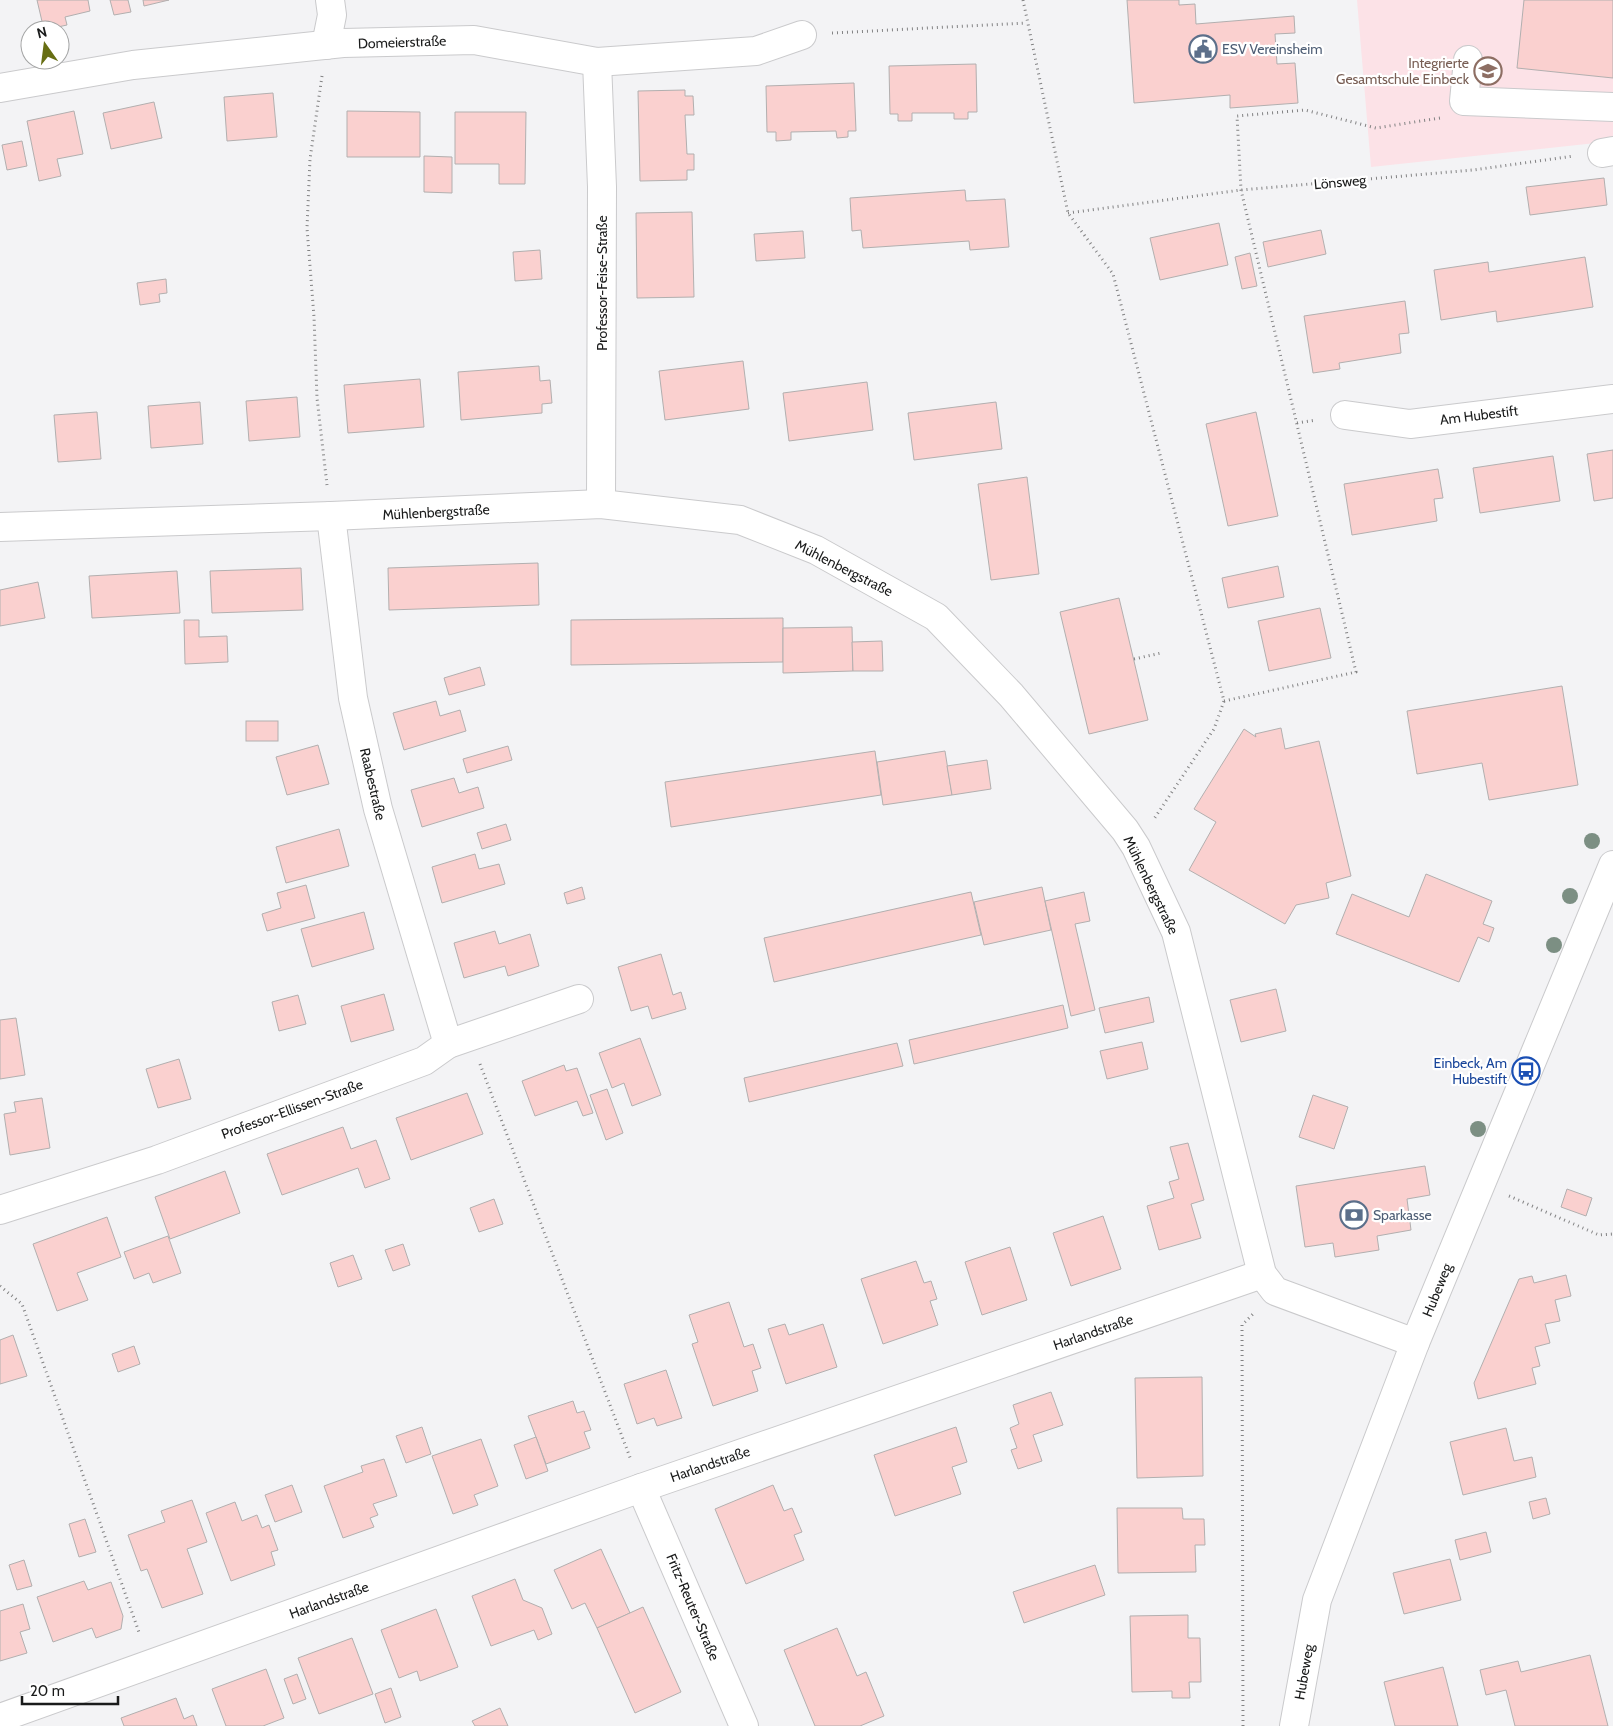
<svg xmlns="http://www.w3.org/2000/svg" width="1613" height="1726" font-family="Cabin,sans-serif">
<rect width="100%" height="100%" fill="#f3f3f5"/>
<!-- education -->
<polygon fill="#fce2e7" points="1357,0 1613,0 1613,161 1605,142 1371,167"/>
<!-- building -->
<g fill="#fad0cf" stroke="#b2afaf">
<polygon points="37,0 88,0 90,11 65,17 67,25 44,30"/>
<polygon points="110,0 128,0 131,12 114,15"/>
<polygon points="143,0 169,0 144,6"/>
<polygon points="1127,0 1179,0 1179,5 1195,4 1196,24 1294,16 1295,33 1275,34 1277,64 1295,63 1298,103 1230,108 1230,95 1134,103"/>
<polygon points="1524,0 1613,0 1613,78 1517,68"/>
<polygon points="976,64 977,112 968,112 968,119 954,119 954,113 912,113 912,121 898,121 898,114 890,114 889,66"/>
<polygon points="854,83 856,131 848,131 848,137 837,138 836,131 791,132 791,140 776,141 776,132 767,132 766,86"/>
<polygon points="685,90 685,96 693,96 694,115 685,115 687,154 694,154 694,170 687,170 687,180 640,181 638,91"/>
<polygon points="273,93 277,137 227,141 224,97"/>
<polygon points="154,102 162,138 111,149 103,113"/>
<polygon points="74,111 83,154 57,159 61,176 39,181 27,121"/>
<polygon points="347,111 420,112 420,157 347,157"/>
<polygon points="455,112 526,112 525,184 499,184 499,164 455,164"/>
<polygon points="22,141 27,166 7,170 2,145"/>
<polygon points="424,156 452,157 452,193 424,192"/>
<polygon points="1604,178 1607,205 1530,215 1526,187"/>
<polygon points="965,190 966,201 1005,199 1009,247 970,250 969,241 863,248 861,230 852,231 850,198"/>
<polygon points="692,212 694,297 637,298 636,213"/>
<polygon points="1219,223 1228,265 1160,280 1150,238"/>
<polygon points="1321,230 1326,254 1268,267 1263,242"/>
<polygon points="803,231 805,258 756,261 754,234"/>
<polygon points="540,250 542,279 515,281 513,252"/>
<polygon points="1250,253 1257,286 1242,289 1235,257"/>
<polygon points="1585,257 1593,307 1497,322 1496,311 1441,320 1434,270 1488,262 1489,272"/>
<polygon points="166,279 167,293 159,294 160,302 140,305 137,283"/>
<polygon points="1405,301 1409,333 1399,334 1401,353 1339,363 1340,369 1313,373 1304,316"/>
<polygon points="743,361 749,409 665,420 659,371"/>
<polygon points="539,366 540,381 550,380 552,403 542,404 542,413 461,420 458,372"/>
<polygon points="420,379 424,427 348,433 344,385"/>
<polygon points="867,382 873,430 789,441 783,393"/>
<polygon points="297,397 300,437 249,441 246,401"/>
<polygon points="200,402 203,444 151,448 148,406"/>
<polygon points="996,402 1002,449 914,460 908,413"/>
<polygon points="97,412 101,459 58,462 54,415"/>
<polygon points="1256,412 1278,516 1228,526 1206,424"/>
<polygon points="1613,450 1613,498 1594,501 1587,454"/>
<polygon points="1553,456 1560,501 1480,513 1473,468"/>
<polygon points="1438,469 1443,498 1434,499 1437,521 1352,535 1344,484"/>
<polygon points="1027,477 1039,574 991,580 978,484"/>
<polygon points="538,563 539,605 389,610 388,568"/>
<polygon points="1278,566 1284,597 1228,608 1222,578"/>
<polygon points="301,568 303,610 212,613 210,571"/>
<polygon points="177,571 180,613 92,618 89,576"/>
<polygon points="38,582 45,618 0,626 0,590"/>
<polygon points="1119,598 1148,720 1089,734 1060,612"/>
<polygon points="1320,608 1331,658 1269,671 1258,621"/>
<polygon points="783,618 783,662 571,665 571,620"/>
<polygon points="184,620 199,620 199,637 227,636 228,662 185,664"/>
<polygon points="852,627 853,671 783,673 783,628"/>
<polygon points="882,641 883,671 853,671 852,642"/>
<polygon points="480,667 485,685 449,695 444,678"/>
<polygon points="1562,686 1578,785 1489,800 1482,763 1417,774 1407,711"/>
<polygon points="436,701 440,716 460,710 466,731 404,750 393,713"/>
<rect x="246" y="721" width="32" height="20"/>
<polygon points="1281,728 1285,749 1319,741 1351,876 1326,883 1329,898 1296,905 1285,924 1189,870 1216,822 1194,809 1244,729 1256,737 1255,734"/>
<polygon points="318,745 329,784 287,795 276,757"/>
<polygon points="508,746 512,760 467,773 463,759"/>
<polygon points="875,751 881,795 671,827 665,782"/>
<polygon points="945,751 952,795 883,805 877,762"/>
<polygon points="987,760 991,789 952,795 947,766"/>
<polygon points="454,778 459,793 478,787 484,808 422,827 411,790"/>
<polygon points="506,824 511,840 482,849 477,833"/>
<polygon points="339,829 349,866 286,883 276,847"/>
<polygon points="475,854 479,869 499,864 505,884 442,903 432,867"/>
<polygon points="1426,874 1492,901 1483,924 1494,928 1489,942 1478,937 1459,982 1336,934 1352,894 1409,917"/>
<polygon points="306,885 315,918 267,931 262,914 281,908 277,893"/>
<polygon points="582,887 585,899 567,904 564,893"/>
<polygon points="1042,887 1051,930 984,945 974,902"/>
<polygon points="971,892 981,935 774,982 764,938"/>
<polygon points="1084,892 1090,921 1075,924 1095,1010 1071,1016 1045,901"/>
<polygon points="364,912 374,949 312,967 301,929"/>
<polygon points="495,931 499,944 530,934 539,966 508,976 505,966 464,978 454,943"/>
<polygon points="661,954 673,995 681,992 686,1009 652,1019 648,1006 631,1011 618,967"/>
<polygon points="1276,989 1286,1031 1241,1042 1230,1000"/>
<polygon points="384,994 394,1030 351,1042 341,1006"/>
<polygon points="298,995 306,1024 279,1031 272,1002"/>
<polygon points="1149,997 1154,1022 1105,1033 1099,1008"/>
<polygon points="1063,1005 1068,1028 914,1064 909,1040"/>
<polygon points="16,1018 25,1075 0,1079 0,1020"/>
<polygon points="640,1038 661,1095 632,1106 624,1083 612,1088 599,1053"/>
<polygon points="1142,1042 1148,1069 1107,1079 1100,1051"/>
<polygon points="897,1043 903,1066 749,1102 744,1078"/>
<polygon points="179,1059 191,1099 158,1108 146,1069"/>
<polygon points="564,1065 566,1071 577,1068 593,1113 583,1116 577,1101 535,1116 522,1081"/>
<polygon points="607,1089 623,1133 606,1140 590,1095"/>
<polygon points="467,1093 483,1134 411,1160 396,1118"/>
<polygon points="1313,1095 1348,1107 1334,1149 1299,1137"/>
<polygon points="42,1098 50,1148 10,1155 4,1114 16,1112 14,1102"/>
<polygon points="343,1127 351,1149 376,1140 390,1179 365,1188 358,1168 282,1195 267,1154"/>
<polygon points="1188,1143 1204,1200 1191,1204 1201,1238 1159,1250 1147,1206 1174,1198 1169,1182 1179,1179 1170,1147"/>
<polygon points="1425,1166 1430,1195 1407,1199 1411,1230 1377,1236 1379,1250 1335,1257 1333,1243 1305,1247 1296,1186"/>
<polygon points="225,1171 240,1213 170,1239 155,1197"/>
<polygon points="1567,1189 1592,1198 1586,1216 1561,1207"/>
<polygon points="494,1199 503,1224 479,1232 470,1208"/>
<polygon points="1103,1216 1121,1269 1071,1286 1053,1233"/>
<polygon points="107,1217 121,1257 77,1273 88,1300 57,1311 33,1244"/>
<polygon points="168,1236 181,1273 153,1283 149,1273 134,1279 124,1252"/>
<polygon points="403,1244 410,1265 393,1271 385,1250"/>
<polygon points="1010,1247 1027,1300 982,1315 965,1262"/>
<polygon points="353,1255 362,1279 338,1287 330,1263"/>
<polygon points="916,1261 924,1283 931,1281 937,1299 930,1301 938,1325 883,1344 861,1279"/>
<polygon points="1566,1275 1571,1296 1555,1300 1560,1321 1545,1324 1550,1343 1535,1347 1540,1366 1532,1368 1536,1384 1478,1399 1474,1383 1519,1279 1532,1276 1534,1283"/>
<polygon points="729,1302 744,1347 753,1344 761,1368 752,1371 758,1391 713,1406 692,1344 698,1342 689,1315"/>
<polygon points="785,1324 789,1335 823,1324 837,1367 786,1384 768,1329"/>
<polygon points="13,1335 27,1376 0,1384 0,1340"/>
<polygon points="134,1346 140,1364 118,1372 112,1354"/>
<polygon points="666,1370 682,1418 657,1426 654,1418 637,1424 624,1384"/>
<polygon points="1202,1377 1203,1476 1137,1478 1135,1378"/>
<polygon points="1051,1392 1063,1425 1033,1435 1042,1461 1018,1469 1011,1450 1017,1448 1010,1428 1019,1424 1013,1405"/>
<polygon points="573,1401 577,1413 584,1411 591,1430 584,1432 590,1448 546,1464 528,1416"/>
<polygon points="422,1427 431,1454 406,1463 396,1436"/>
<polygon points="956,1427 967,1462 952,1467 961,1494 895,1516 874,1455"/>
<polygon points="1506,1428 1514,1461 1532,1457 1536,1477 1463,1495 1450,1442"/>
<polygon points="536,1437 548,1471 526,1479 514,1445"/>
<polygon points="481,1439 498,1486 474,1495 478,1505 453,1514 432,1456"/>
<polygon points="384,1459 397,1496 373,1504 378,1515 370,1518 374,1527 343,1538 324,1486 363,1472 361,1466"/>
<polygon points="292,1485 302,1512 275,1522 265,1495"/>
<polygon points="773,1485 784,1511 792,1508 802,1532 794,1535 804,1560 746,1584 715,1509"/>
<polygon points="1546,1498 1550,1514 1533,1519 1529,1502"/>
<polygon points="192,1500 207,1542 187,1549 203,1594 162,1608 147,1569 141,1571 128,1535 165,1522 161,1511"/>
<polygon points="235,1502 242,1521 257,1515 262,1528 269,1525 278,1550 271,1552 275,1565 231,1581 206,1513"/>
<polygon points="1117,1508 1182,1508 1183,1519 1204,1519 1205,1545 1195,1545 1196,1572 1118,1573"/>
<polygon points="85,1519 96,1552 79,1557 69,1524"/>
<polygon points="1486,1532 1491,1552 1460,1560 1455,1540"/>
<polygon points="601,1549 630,1613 597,1628 585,1603 572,1609 554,1570"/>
<polygon points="1450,1559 1461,1600 1404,1614 1393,1573"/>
<polygon points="24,1560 32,1586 17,1590 9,1565"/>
<polygon points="1095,1565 1105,1595 1024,1623 1013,1592"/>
<polygon points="515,1579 523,1600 542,1608 552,1634 538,1640 534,1630 491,1646 472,1596"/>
<polygon points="84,1581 88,1590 111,1582 123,1616 121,1629 96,1638 92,1628 53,1642 37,1597"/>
<polygon points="23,1604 30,1629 20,1632 27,1653 0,1661 0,1611"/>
<polygon points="643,1607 681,1692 635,1713 597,1628"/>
<polygon points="436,1609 458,1667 420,1681 417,1671 399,1678 381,1630"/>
<polygon points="1188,1615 1188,1638 1200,1638 1201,1682 1189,1682 1190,1698 1172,1698 1172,1691 1132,1692 1130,1616"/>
<polygon points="837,1628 857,1676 866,1672 884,1716 860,1726 815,1726 784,1650"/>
<polygon points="352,1638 373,1694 319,1714 298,1658"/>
<polygon points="1590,1655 1608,1726 1515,1726 1506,1690 1486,1695 1480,1670 1518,1661 1521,1672"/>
<polygon points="1443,1667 1458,1726 1395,1726 1384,1682"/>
<polygon points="266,1669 284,1718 263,1726 226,1726 212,1689"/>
<polygon points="297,1674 306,1699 293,1704 284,1679"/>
<polygon points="391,1688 401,1717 385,1723 375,1694"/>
<polygon points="176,1698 184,1719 193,1715 197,1726 124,1726 121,1718"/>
<polygon points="500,1708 508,1726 475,1726 472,1721"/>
</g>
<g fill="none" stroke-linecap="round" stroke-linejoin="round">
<!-- minor casing -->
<g stroke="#cacacc" stroke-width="30">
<g id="minor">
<polyline points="326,45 332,15 330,0"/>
<polyline points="1468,60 1464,101 1613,107"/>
<polyline points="597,62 602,187 601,504"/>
<polyline points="0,88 133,65 343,43 474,40 597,62 756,51 802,35"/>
<polyline points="1602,153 1613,151"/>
<polyline points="1345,415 1410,424 1613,399"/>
<polyline points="331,516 353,698 378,809 448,1044"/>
<polyline points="0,527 331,516 601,504 740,520 816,550 936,617 1011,695 1125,830 1136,847 1176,932 1262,1274 1275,1291 1415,1343"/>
<polyline points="0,1210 157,1160 424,1061 448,1044 579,999"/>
<polyline points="641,1488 744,1726"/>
<polyline points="0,1718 641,1488 1262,1274"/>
</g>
</g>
<!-- tertiary casing -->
<g stroke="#cacacc" stroke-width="30">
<polyline id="tertiary" points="1294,1726 1317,1600 1415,1343 1613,865"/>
</g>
<!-- path -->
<g stroke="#828283" stroke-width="3" stroke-dasharray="1 4" stroke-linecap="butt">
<polyline points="1023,0 1068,213 1113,274 1224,701 1214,729 1154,819"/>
<polyline points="832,33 1026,23"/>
<polyline points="322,76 310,159 307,228 314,317 317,398 327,485"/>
<polyline points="1068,213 1241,190 1473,170 1574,156"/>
<polyline points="1297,423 1316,420"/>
<polyline points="1134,659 1161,653"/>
<polyline points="1224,701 1356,672 1241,190 1237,116 1305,110 1376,128 1440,118"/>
<polyline points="480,1064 631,1460"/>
<polyline points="1509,1196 1599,1235 1613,1234"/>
<polyline points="0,1286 22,1304 140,1635"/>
<polyline points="1243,1726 1242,1325 1254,1313"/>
</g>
<!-- minor -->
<use href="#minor" stroke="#fff" stroke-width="28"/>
<!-- tertiary -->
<use href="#tertiary" stroke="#fff" stroke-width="28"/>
</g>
<!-- trees -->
<g fill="#7c8f83">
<circle cx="1592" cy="841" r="8"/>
<circle cx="1570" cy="896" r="8"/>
<circle cx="1554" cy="945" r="8"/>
<circle cx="1478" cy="1129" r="8"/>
</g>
<!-- icons -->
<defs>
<g id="civic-ring" transform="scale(1.4375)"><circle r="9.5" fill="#fff" stroke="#5c6f8a" stroke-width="1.5"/><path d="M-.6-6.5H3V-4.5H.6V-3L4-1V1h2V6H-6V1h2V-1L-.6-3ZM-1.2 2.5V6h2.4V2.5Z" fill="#5c6f8a"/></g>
<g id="school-ring" transform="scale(1.4375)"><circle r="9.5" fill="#fff" stroke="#8d6e63" stroke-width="1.5"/><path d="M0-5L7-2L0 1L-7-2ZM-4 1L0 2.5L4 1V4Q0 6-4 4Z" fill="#8d6e63"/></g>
<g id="bus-ring" transform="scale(1.4375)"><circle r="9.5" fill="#fff" stroke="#1a4fb4" stroke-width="1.5"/><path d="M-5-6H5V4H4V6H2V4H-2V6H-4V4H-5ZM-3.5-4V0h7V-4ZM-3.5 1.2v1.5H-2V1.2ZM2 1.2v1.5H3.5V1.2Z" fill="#1a4fb4"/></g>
<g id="bank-ring" transform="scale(1.4375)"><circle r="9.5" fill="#fff" stroke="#5c6f8a" stroke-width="1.5"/><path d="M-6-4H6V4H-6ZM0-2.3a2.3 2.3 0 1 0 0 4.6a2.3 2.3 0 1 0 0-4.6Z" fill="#5c6f8a"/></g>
</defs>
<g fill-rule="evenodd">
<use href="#civic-ring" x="1203" y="49"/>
<use href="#school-ring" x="1488" y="71"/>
<use href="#bus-ring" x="1526" y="1071"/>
<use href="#bank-ring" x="1354" y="1215"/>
</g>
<g text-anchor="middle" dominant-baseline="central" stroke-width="4.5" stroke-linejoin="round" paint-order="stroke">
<!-- street labels -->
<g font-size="14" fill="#1a1b1b" stroke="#fff">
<text transform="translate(402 42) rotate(-2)">Domeierstraße</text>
<text transform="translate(1340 182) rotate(-5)">Lönsweg</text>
<text transform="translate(602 283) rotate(-90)">Professor-Feise-Straße</text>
<text transform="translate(1479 415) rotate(-7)">Am Hubestift</text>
<text transform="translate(436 512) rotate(-3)">Mühlenbergstraße</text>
<text transform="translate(844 568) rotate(27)">Mühlenbergstraße</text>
<text transform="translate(373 784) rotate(77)">Raabestraße</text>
<text transform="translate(1151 885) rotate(64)">Mühlenbergstraße</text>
<text transform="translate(292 1109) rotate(-20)">Professor-Ellissen-Straße</text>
<text transform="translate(1437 1290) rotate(-68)">Hubeweg</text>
<text transform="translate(1093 1332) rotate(-19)">Harlandstraße</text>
<text transform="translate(710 1464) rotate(-19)">Harlandstraße</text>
<text transform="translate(329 1600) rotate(-20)">Harlandstraße</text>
<text transform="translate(693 1607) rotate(67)">Fritz-Reuter-Straße</text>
<text transform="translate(1304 1672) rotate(-80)">Hubeweg</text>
</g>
<!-- service labels -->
<g font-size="14" fill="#4e5e75" stroke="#fff" text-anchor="start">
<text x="1222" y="49">ESV Vereinsheim</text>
<text x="1373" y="1215">Sparkasse</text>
</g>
<!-- education labels -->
<g font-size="14" fill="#785e54" stroke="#fff" text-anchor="end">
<text x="1469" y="63">Integrierte<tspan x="1469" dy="16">Gesamtschule Einbeck</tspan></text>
</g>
<!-- transit labels -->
<g font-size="14" fill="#164399" stroke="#fff" text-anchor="end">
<text x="1507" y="1063">Einbeck, Am<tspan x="1507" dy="16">Hubestift</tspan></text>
</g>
</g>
<!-- north arrow -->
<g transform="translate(45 45) rotate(346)"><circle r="24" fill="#ffffff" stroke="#a3a4a4"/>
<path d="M0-4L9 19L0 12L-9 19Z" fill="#676e13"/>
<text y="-8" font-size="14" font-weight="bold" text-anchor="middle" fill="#1a1b1b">N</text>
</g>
<!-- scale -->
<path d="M22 1696v8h96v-8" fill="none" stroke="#1a1b1b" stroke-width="2.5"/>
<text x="30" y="1696" font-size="15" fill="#1a1b1b" stroke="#ffffff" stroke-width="4" paint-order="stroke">20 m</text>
</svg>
